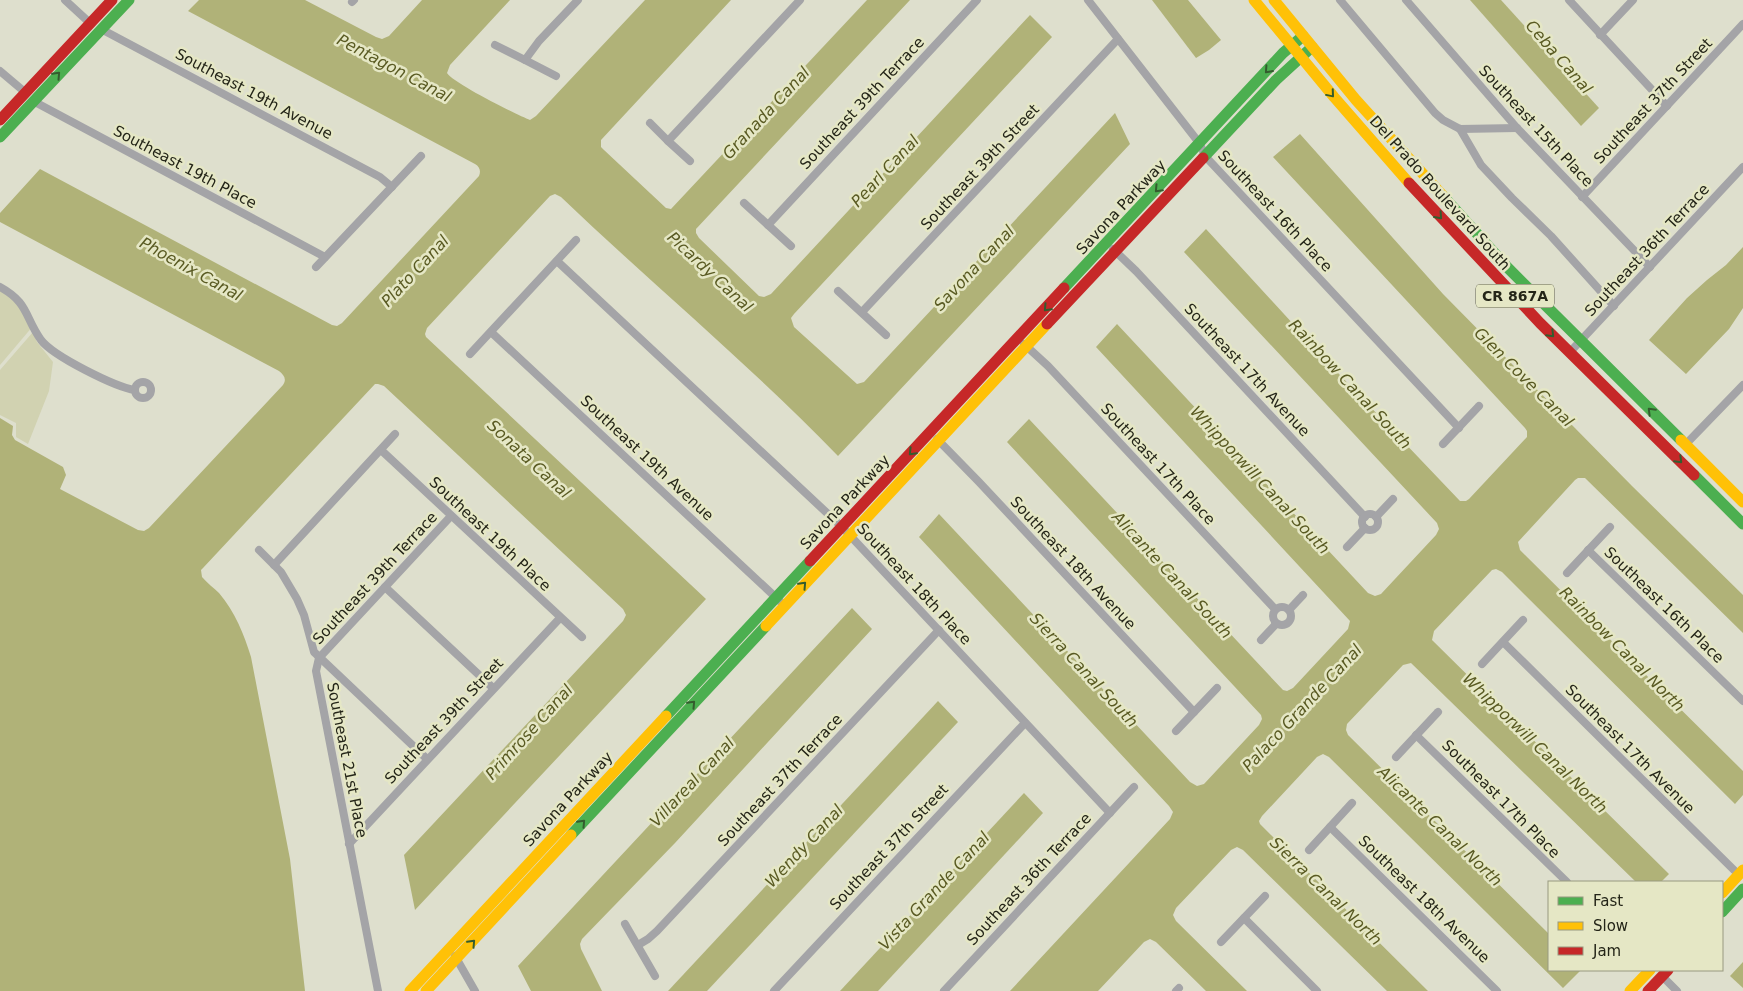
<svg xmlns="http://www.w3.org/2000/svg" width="1743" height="991" font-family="'DejaVu Sans',sans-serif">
<rect width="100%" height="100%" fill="#dedfcd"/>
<!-- green -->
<g fill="#d1d2b1">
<polygon points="0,288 24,306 33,326 0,365"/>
<polygon points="33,332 37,342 53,362 49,391 28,444 16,437 16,423 0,415 0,370"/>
</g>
<!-- water -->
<g fill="#b0b278">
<path d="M199,0H305L376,37L382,39L389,36L422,0H510L450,65L447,73C453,83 517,115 530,120L536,116L645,0H731L601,140V147L604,150L666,208L671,209L867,0H910L696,229V233L699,238L759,296L764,297L771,294L1030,15L1052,37L794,314L791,318L794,327L857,384L864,382L1115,113L1130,144L838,456C750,365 652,284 561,197L555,194L550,196L427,328L425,334L426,337L706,599L415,910L404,855L623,621L626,615L623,609L384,386L378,384H375L203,568L201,570L202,577C207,583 214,588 219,593C235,612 244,634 251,657L290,859L305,991H0V418L13,426L12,435L15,440L63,467L66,475L60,489L138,530L144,531L149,528L283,385C287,379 284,375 279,371L0,222V213L40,169L332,325L337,326L342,323L479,176C481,171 480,167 475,164L188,11Z"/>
<polygon points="1152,0 1188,0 1221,40 1209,50 1196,58"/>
<polygon points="1470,0 1501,0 1599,108 1581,126"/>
<polygon points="1300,134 1443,294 1632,486 1743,595 1743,633 1585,478 1578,478 1575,480 1518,542 1520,550 1743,771 1743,795 1735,804 1502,572 1496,569 1492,570 1434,631 1432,640 1669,874 1661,882 1636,882 1411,663 1403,665 1347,724 1346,730 1348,735 1549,934 1549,970 1581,970 1563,988 1329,757 1323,754 1317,757 1262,816 1259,821 1260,824 1428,991 1387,991 1243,850 1237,847 1231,850 1176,908 1173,915 1176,921 1247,991 1206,991 1156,942 1150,939 1144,942 1098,991 1010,991 1170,819 1173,812 1169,806 919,537 939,514 1190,782 1197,786 1204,784 1259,725 1262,719 1261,715 1007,442 1029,419 1283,690 1287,691 1293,688 1348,629 1350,621 1096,347 1117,324 1368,593 1375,596 1381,594 1436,535 1439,529 1437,523 1184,252 1206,229 1339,374 1460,501 1466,501 1469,499 1527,437 1527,431 1525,428 1273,157"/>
<polygon points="1743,247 1743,308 1729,329 1686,374 1649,340 1687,298 1707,280 1726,265"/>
<polygon points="852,608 872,629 675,843 582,939 580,944 581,949 602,991 531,991 518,966"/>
<polygon points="938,701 958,722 707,991 668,991"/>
<polygon points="1024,793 1043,813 878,991 840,991"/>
<polygon points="1743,962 1743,988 1730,976"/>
</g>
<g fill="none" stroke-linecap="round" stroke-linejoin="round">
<!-- street -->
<g stroke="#a4a4a7" stroke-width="8">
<polyline points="65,0 91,24"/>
<polyline points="1088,0 1200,144 1205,156 1459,428"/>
<polyline points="1340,0 1435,113 1443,120 1460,129 1517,128"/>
<polyline points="1406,0 1517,128 1650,267"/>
<polyline points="1569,0 1667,106"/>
<polyline points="352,2 354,0"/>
<polyline points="101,29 380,177 392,187"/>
<polyline points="1600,35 1633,0"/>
<polyline points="495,45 525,60 539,41 578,0"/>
<polyline points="525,60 556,76"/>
<polyline points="0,71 26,93"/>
<polyline points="33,101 325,257"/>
<polyline points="650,123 668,141"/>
<polyline points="1460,129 1481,165 1512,198 1551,236 1614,306"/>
<polyline points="690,161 668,141 800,0"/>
<polyline points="1582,197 1743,24"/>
<polyline points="744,203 791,246"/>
<polyline points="768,225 977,0"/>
<polyline points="1113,249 1136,271 1365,517"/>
<polyline points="557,261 842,527 1110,813"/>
<polyline points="316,267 421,156"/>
<path d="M0,287C29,303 24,316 41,340C53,356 115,387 135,390"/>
<polyline points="838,291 886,335"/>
<polyline points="862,312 1118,39"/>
<polyline points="491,332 784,605"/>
<polyline points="1024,344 1048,366 1275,609"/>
<polyline points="1570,352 1743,167"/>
<polyline points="470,354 576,240"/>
<circle cx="143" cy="390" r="8"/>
<polyline points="937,439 979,482 1194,712"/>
<polyline points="1443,444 1479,406"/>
<polyline points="1685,445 1743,385"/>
<polyline points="381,450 582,637"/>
<circle cx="1370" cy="522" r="8"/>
<polyline points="1376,517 1393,499"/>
<polyline points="1347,547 1365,528"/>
<polyline points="259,550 281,572 297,599 304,615 314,652 427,759"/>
<polyline points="1588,550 1743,701"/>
<polyline points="274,565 395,434"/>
<polyline points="1567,573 1610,527"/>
<polyline points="385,587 493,688"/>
<circle cx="1282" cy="616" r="9"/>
<polyline points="1289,610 1303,595"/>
<polyline points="1261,640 1276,624"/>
<polyline points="1503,642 1739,875"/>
<polyline points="1482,664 1523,620"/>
<polyline points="1176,731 1217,688"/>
<polyline points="1416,735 1567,882"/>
<polyline points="1396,757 1438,712"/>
<polyline points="1330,827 1497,991"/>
<polyline points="349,844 560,618"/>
<polyline points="1309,850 1352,803"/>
<polyline points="1244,918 1317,991"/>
<polyline points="625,924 655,976"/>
<polyline points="1221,942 1265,896"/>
<polyline points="638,945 648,939 657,931 939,630"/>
<polyline points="455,956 475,991"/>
<polyline points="1662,976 1677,991"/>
<polyline points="378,991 316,671 319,658 451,516"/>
<polyline points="774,991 1025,723"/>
<polyline points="944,991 1134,787"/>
<polyline points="1176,991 1179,988"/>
</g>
<!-- fast -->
<g stroke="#4caf50" stroke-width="11">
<polyline points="0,137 129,0"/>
<polyline points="1203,158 1276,80 1312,47"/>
<polyline points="1443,196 1507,267 1681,440"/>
<polyline points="1064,288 1283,53 1303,36"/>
<polyline points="1694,475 1743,524"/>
<polyline points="666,716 810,561"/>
<polyline points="571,835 766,626"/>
<polyline points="1722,912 1743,889"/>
</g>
<!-- slow -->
<g stroke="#ffc107" stroke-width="11">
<polyline points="1254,0 1334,97 1409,183"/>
<polyline points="1274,0 1356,100 1443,196"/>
<polyline points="1681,440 1743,502"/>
<polyline points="766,626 1047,324"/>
<polyline points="1722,893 1743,870"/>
<polyline points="410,991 666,716"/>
<polyline points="426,991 571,835"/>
<polyline points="1630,991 1650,970"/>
</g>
<!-- jam -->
<g stroke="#c62828" stroke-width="11">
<polyline points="0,120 112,0"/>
<polyline points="1409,183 1540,323 1694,475"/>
<polyline points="1047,324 1203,158"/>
<polyline points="810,561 1064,288"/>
<polyline points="1648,991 1668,970"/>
</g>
</g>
<!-- one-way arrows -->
<defs><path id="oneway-chevron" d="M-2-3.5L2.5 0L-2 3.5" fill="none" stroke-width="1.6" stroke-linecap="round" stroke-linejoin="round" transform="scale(1.25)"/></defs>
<g stroke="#345c2e">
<use href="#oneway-chevron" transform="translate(1268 70) rotate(132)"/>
<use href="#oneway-chevron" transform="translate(57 75) rotate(-47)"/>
<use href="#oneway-chevron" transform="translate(1331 94) rotate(50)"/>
<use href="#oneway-chevron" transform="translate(1158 189) rotate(133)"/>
<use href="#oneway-chevron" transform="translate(1439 216) rotate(48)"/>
<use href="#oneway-chevron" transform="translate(1047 308) rotate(133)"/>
<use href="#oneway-chevron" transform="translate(1551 334) rotate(45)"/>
<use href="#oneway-chevron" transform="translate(1651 411) rotate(-135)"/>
<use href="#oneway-chevron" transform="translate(912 452) rotate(134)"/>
<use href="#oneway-chevron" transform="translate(1679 460) rotate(45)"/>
<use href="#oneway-chevron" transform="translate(803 585) rotate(-47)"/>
<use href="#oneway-chevron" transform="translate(692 704) rotate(-47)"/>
<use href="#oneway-chevron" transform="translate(582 823) rotate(-47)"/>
<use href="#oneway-chevron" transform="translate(472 943) rotate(-47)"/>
</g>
<g text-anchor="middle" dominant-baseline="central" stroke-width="5" stroke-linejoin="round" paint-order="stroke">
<!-- shield labels -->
<rect fill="#e5e7c5" stroke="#5e5f4c" stroke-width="1" x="1476" y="284.5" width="78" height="23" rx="4"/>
<g font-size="14" font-weight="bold" fill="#242518">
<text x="1515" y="296">CR 867A</text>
</g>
<!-- street labels -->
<g font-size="15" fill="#242518" stroke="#e5e7c5">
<text transform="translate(254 94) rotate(28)">Southeast 19th Avenue</text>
<text transform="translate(1653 101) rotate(-47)">Southeast 37th Street</text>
<text transform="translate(862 103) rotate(-47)">Southeast 39th Terrace</text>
<text transform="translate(1536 126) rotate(47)">Southeast 15th Place</text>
<text transform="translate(185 167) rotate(28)">Southeast 19th Place</text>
<text transform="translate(980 167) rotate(-47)">Southeast 39th Street</text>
<text transform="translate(1440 193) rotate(48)">Del Prado Boulevard South</text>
<text transform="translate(1121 207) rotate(-47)">Savona Parkway</text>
<text transform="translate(1275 211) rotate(47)">Southeast 16th Place</text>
<text transform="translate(1647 250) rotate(-47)">Southeast 36th Terrace</text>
<text transform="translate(1247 370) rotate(47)">Southeast 17th Avenue</text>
<text transform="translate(647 458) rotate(43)">Southeast 19th Avenue</text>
<text transform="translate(1158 464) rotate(47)">Southeast 17th Place</text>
<text transform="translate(845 502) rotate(-47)">Savona Parkway</text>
<text transform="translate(490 534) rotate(43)">Southeast 19th Place</text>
<text transform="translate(1073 563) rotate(47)">Southeast 18th Avenue</text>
<text transform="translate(375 578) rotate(-47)">Southeast 39th Terrace</text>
<text transform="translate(914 584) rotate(47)">Southeast 18th Place</text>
<text transform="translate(1664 605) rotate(44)">Southeast 16th Place</text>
<text transform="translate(444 721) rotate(-47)">Southeast 39th Street</text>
<text transform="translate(1630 749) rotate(45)">Southeast 17th Avenue</text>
<text transform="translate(347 760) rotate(79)">Southeast 21st Place</text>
<text transform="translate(780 780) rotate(-47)">Southeast 37th Terrace</text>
<text transform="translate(568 799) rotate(-47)">Savona Parkway</text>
<text transform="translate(1501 799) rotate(45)">Southeast 17th Place</text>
<text transform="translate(889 847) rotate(-47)">Southeast 37th Street</text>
<text transform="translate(1029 879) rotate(-47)">Southeast 36th Terrace</text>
<text transform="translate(1424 899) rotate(44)">Southeast 18th Avenue</text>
</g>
<!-- water labels -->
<g font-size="16" font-style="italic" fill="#595a22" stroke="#e5e7c5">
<text transform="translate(1559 57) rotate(49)">Ceba Canal</text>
<text transform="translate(394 68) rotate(28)">Pentagon Canal</text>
<text transform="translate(766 113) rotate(-47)">Granada Canal</text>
<text transform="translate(885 171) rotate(-47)">Pearl Canal</text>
<text transform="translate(974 268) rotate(-47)">Savona Canal</text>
<text transform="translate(191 269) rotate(29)">Phoenix Canal</text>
<text transform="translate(415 271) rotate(-47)">Plato Canal</text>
<text transform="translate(710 272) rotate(43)">Picardy Canal</text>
<text transform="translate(1524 377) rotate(45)">Glen Cove Canal</text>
<text transform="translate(1350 384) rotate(47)">Rainbow Canal South</text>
<text transform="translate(529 459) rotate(43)">Sonata Canal</text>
<text transform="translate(1260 480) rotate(47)">Whipporwill Canal South</text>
<text transform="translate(1172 575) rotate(47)">Alicante Canal South</text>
<text transform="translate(1622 649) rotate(45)">Rainbow Canal North</text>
<text transform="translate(1084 670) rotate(47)">Sierra Canal South</text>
<text transform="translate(1302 708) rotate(-47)">Palaco Grande Canal</text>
<text transform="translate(529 732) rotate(-48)">Primrose Canal</text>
<text transform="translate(1535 743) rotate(44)">Whipporwill Canal North</text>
<text transform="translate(692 782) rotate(-47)">Villareal Canal</text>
<text transform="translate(1440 826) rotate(44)">Alicante Canal North</text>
<text transform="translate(804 846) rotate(-47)">Wendy Canal</text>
<text transform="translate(934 891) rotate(-47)">Vista Grande Canal</text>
<text transform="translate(1326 891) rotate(44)">Sierra Canal North</text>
</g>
</g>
<!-- legend -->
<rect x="1548" y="881" width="175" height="90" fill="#e5e7c5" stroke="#989980"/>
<rect x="1558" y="897" width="25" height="8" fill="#4caf50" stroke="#989980"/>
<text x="1593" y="906" font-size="15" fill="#242518">Fast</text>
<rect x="1558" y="922" width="25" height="8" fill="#ffc107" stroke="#989980"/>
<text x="1593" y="931" font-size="15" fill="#242518">Slow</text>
<rect x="1558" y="947" width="25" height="8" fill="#c62828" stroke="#989980"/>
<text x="1593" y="956" font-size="15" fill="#242518">Jam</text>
</svg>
